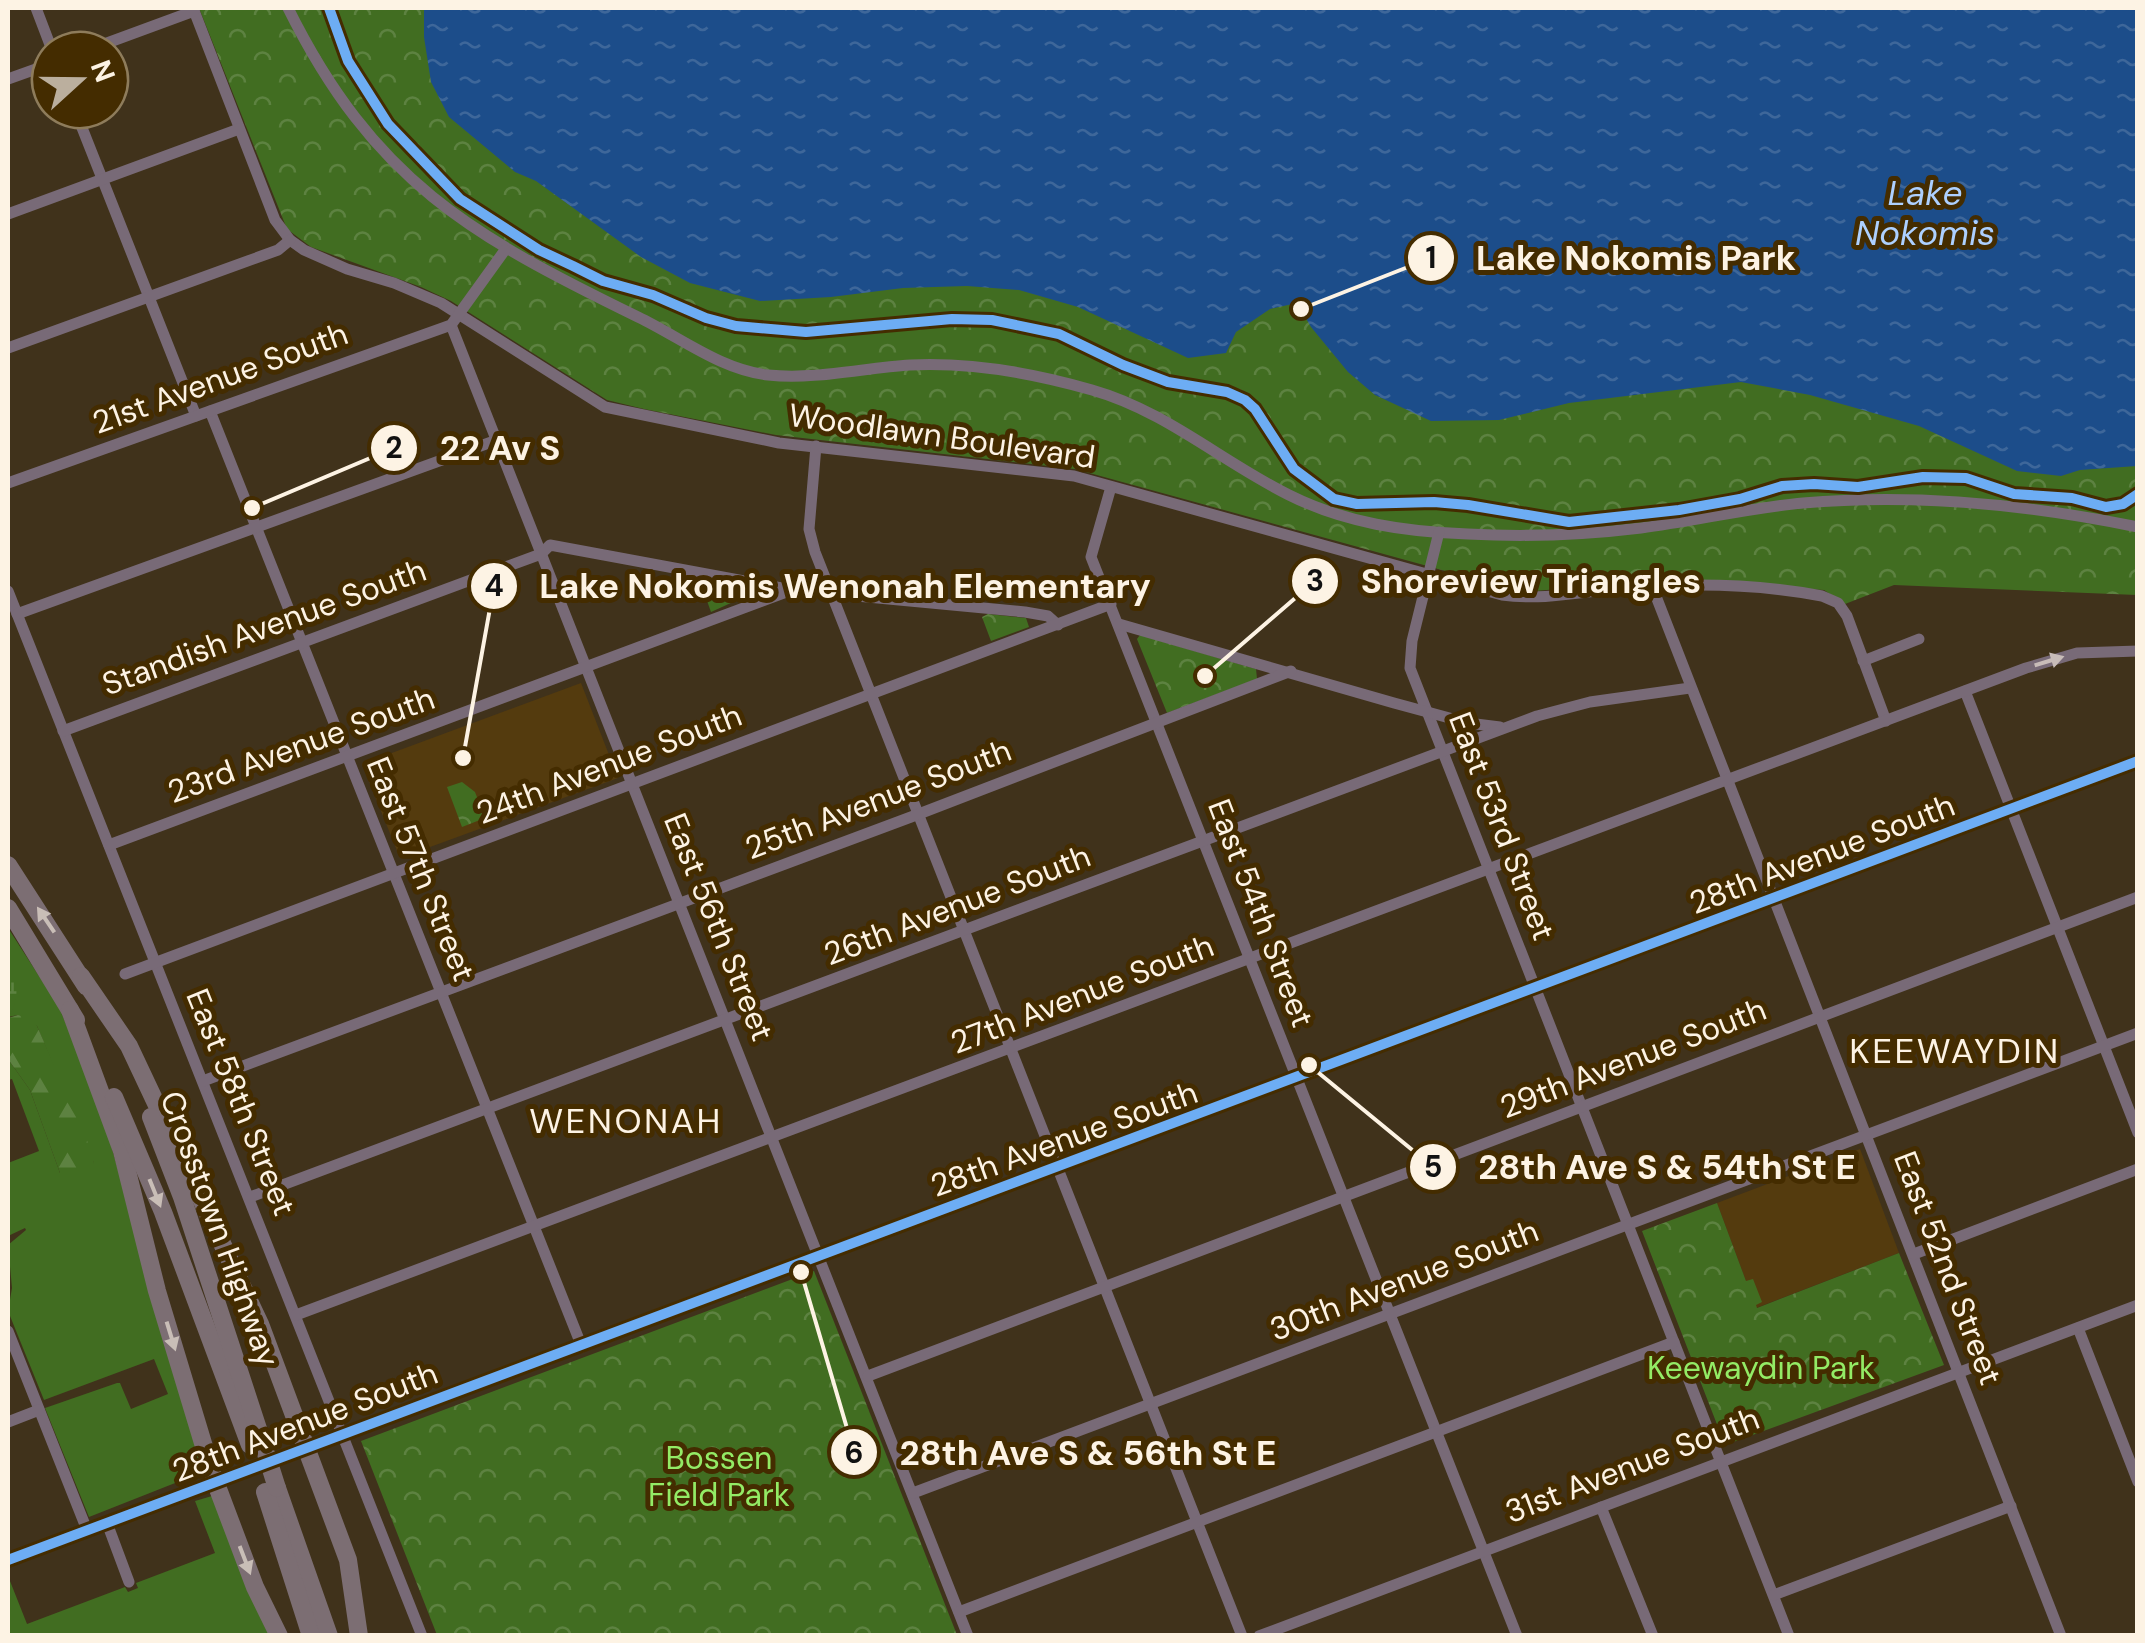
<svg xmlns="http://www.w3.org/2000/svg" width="2145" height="1643" font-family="'DM Sans',sans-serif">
<defs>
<pattern id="forest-firs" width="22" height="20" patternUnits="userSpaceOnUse" patternTransform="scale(2.5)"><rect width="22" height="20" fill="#416d21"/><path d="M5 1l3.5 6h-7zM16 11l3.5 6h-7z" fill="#5d8241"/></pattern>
<pattern id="wetland-marsh" width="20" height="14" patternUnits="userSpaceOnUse" patternTransform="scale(2.5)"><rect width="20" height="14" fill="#416d21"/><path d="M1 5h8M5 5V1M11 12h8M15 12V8" fill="none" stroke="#5d8241"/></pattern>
<pattern id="park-crowns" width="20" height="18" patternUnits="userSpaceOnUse" patternTransform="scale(2.5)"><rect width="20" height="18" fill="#416d21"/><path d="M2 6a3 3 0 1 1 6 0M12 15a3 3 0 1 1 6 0" fill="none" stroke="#5d8241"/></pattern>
<pattern id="water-ripples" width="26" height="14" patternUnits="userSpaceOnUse" patternTransform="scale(2.5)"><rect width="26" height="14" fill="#1c4d8a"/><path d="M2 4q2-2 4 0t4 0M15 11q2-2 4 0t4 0" fill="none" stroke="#3e679a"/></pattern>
</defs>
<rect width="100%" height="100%" fill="#40321b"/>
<!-- built -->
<g fill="#543b0e">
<polygon points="581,683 618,778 400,858 362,764"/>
<polygon points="1860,1149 1899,1253 1756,1308 1717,1203"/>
</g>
<!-- green -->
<g fill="#416d21">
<path d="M8,928L59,1007L100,1106L203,1472L89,1517L45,1408L117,1383H120L131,1409L168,1394L154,1359L44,1400L8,1311L12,1288L8,1245L26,1230L25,1228L8,1236V1163L39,1151L12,1079L8,1080V1059L30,1090L60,1173L94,1163L37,1026L18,1015L8,1017C24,993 10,978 8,953C7,945 8,936 8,928Z"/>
<polygon points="212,1496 273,1635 8,1635 8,1576 27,1624 125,1587 128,1592 138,1588 136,1583 215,1553 195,1501"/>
</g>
<!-- forest -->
<polygon fill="url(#forest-firs)" points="18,1015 31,1019 37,1026 92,1152 94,1163 88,1174 70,1185 60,1173 30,1090 8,1059 8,1018"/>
<!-- wetland -->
<path fill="url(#wetland-marsh)" d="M8,955C15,978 23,997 8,1018Z"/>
<!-- park -->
<g fill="url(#park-crowns)">
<polygon points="199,8 2137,8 2137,595 1894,585 1845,604 1824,590 1675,580 1522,592 1075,469 776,435 644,409 607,400 451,301 421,287 311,247 287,229"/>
<polygon points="700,581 742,589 744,597 711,612"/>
<polygon points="988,614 1026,618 1029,627 991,641 982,617"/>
<polygon points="1140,635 1256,669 1257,679 1167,713 1137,639"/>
<polygon points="462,782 475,792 485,818 462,827 447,787"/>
<polygon points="1717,1203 1746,1281 1753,1279 1762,1302 1756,1305 1757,1308 1899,1253 1944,1365 1725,1445 1642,1231"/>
<polygon points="814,1271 957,1635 437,1635 361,1441"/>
</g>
<!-- water -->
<polygon fill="url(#water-ripples)" points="424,8 2137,8 2137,466 2080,470 2061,476 2017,471 1919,426 1810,395 1741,382 1569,403 1499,420 1431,421 1375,395 1348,372 1311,327 1297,303 1270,309 1236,332 1226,353 1188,358 1078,307 1019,290 967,286 903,288 831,297 760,301 690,283 641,257 536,181 515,172 449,117 431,82 424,37"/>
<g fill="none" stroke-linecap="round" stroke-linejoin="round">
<!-- minor -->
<g stroke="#786a77" stroke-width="11">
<polyline points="36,8 52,50"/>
<path d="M193,8L275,220L290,240L304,250L347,269L394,283L441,303L605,407L779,443L1074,476L1502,595C1545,601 1584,591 1627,588C1691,583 1759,584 1822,596L1838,603L1847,616L1886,721"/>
<path d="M288,8C374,181 470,235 638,317C680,337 721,370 768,375C815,380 863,368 910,365C972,362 1033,373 1092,390C1166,411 1222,462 1289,495C1345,523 1406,532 1468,534C1525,537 1584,535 1641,528C1695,521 1748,508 1803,503C1916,493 2026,504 2138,527"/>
<polyline points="88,50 194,11"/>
<polyline points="8,79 50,64"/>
<polyline points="75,110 196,416"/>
<polyline points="8,214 239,129"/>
<polyline points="451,325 968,1636"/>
<polyline points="8,348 278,250 290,240"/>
<polyline points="210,411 582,1347"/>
<polyline points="816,446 809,529 815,552 1242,1636"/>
<polyline points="8,483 451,325 505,250"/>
<polyline points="1111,487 1091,557 1517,1636"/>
<polyline points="1439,532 1412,641 1410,668 1789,1636"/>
<polyline points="1652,586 2061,1636"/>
<polyline points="8,591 422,1636"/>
<polyline points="17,614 497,440"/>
<polyline points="1119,624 1394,703 1468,723 1500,727"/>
<polyline points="1863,661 1919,639"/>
<polyline points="1965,691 2138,1133"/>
<polyline points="63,731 541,554 550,545 793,590 1025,612 1048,616 1058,625"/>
<polyline points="109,845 789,591"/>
<polyline points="125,974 1111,604"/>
<polyline points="203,1081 911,817 1291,671"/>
<polyline points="250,1197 1537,716 1590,702 1690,688"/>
<polyline points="1914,1254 2138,1169"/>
<polyline points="296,1315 2026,668 2077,653 2138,651"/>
<polyline points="2078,1328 2138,1482"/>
<polyline points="8,1331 87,1530"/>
<polyline points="868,1376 2138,897"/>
<polyline points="8,1422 39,1410"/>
<polyline points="913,1493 2138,1033"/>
<polyline points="1601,1507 1653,1636"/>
<polyline points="107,1523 129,1582"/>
<polyline points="8,1560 2138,761"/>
<polyline points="1774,1595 2011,1506"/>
<polyline points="959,1612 1674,1342"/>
<polyline points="1259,1636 2138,1305"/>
</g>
<!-- highway -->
<g stroke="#7c6e73" stroke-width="18">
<polyline points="8,865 86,986"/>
<polyline points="8,908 76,1020"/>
<polyline points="81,976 129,1046 260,1324 348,1560 359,1636"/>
<polyline points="70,1010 122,1151 157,1291 212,1473 255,1587 279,1636"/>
<polyline points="114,1097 163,1212 250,1445"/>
<polyline points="151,1117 182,1197 262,1441"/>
<polyline points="277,1488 329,1636"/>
<polyline points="265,1492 311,1636"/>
</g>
<!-- highway-bridge -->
<polyline stroke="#7c6e73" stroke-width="18" points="262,1441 277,1488"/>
<!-- cycleway casing -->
<g stroke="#442c00" stroke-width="16">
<g id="cycleway">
<polyline points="329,8 348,61 388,124 460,199 539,250 573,266 603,281 653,295 706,318 736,326 806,332 952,319 992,320 1059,334 1123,365 1168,382 1227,392 1245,400 1255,409 1294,469 1334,499 1357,504 1434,502 1468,505 1569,522 1679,510 1740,499 1782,486 1814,484 1858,487 1923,477 1966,478 2014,494 2072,498 2106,507 2123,504 2138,494"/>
<polyline points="8,1560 2138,761"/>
</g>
</g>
<!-- cycleway -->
<use href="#cycleway" stroke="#6dadf4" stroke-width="10"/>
</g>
<!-- one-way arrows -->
<defs><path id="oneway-solid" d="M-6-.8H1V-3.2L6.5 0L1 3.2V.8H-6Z" transform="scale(2.5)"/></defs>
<use fill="#c8bcb8" href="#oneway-solid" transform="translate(2049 661) rotate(-17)"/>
<g fill="#c9beb7">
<use href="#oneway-solid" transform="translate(46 920) rotate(-124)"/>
<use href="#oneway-solid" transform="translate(155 1193) rotate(68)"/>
<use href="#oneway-solid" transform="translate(171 1336) rotate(73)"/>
<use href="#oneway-solid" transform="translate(245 1560) rotate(69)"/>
</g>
<g text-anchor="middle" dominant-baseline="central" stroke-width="10" stroke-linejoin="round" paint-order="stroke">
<!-- street labels -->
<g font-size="32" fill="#fdf3e4" stroke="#442c00">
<text transform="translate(220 378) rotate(-20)">21st Avenue South</text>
<text transform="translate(942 436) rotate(8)">Woodlawn Boulevard</text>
<text transform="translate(264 627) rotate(-20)">Standish Avenue South</text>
<text transform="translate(301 745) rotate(-20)">23rd Avenue South</text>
<text transform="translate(609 764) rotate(-21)">24th Avenue South</text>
<text transform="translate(878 799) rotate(-21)">25th Avenue South</text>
<text transform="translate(1502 826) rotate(69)">East 53rd Street</text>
<text transform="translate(1822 854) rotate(-21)">28th Avenue South</text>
<text transform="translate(421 869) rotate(68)">East 57th Street</text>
<text transform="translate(957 905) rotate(-21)">26th Avenue South</text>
<text transform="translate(1261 913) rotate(69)">East 54th Street</text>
<text transform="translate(719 927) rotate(68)">East 56th Street</text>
<text transform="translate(1082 994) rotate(-21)">27th Avenue South</text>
<text transform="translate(1633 1058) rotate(-21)">29th Avenue South</text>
<text transform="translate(241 1102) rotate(68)">East 58th Street</text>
<text transform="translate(1064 1139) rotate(-20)">28th Avenue South</text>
<text transform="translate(220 1229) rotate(70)">Crosstown Highway</text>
<text transform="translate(1948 1268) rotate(69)">East 52nd Street</text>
<text transform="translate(1404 1280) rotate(-21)">30th Avenue South</text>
<text transform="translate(305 1422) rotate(-21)">28th Avenue South</text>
<text transform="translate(1632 1465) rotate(-21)">31st Avenue South</text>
</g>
<!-- park labels -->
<g font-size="32" fill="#93eb65" stroke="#442c00">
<text x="1761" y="1368">Keewaydin Park</text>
<text x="719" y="1458">Bossen<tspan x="719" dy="37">Field Park</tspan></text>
</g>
<!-- water labels -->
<g font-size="35" font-style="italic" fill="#add0ff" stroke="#442c00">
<text x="1925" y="193">Lake<tspan x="1925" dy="40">Nokomis</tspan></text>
</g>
<!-- neighbourhood labels -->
<g font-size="35" letter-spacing="2.5" fill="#fdf3e4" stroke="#442c00">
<text x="1955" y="1051">KEEWAYDIN</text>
<text x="626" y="1121">WENONAH</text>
</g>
</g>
<!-- callouts -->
<path fill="none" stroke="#fdf3e4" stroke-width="4" d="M1301 309L1431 258M252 508L394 448M1205 676L1315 581M463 758L494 586M1309 1065L1433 1167M801 1272L854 1452"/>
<g fill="#fdf3e4" stroke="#442c00" stroke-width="4">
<circle cx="1301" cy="309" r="10"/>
<circle cx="252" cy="508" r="10"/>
<circle cx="1205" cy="676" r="10"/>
<circle cx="463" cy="758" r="10"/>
<circle cx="1309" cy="1065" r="10"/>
<circle cx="801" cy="1272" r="10"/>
<circle cx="1431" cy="258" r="25"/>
<circle cx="394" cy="448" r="25"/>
<circle cx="1315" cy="581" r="25"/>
<circle cx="494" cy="586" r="25"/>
<circle cx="1433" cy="1167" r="25"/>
<circle cx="854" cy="1452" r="25"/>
</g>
<g font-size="30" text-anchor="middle" font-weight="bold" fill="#111">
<text x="1431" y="268">1</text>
<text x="394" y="458">2</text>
<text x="1315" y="591">3</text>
<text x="494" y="596">4</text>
<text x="1433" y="1177">5</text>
<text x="854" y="1463">6</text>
</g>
<g font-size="35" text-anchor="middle" font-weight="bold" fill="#fdf3e4" stroke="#442c00" stroke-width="10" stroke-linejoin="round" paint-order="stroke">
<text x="1636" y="270">Lake Nokomis Park</text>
<text x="500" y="460">22 Av S</text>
<text x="1531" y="593">Shoreview Triangles</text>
<text x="845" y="598">Lake Nokomis Wenonah Elementary</text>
<text x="1667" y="1179">28th Ave S &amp; 54th St E</text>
<text x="1088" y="1465">28th Ave S &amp; 56th St E</text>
</g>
<!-- border -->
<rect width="2145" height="1643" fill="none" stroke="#fdf3e4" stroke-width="20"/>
<!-- north arrow -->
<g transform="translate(80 80) rotate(69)"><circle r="48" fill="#442c00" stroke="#8e7c5b" stroke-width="2.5"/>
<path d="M0-8L18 38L0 25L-18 38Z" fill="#bbaf9e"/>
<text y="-15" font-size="28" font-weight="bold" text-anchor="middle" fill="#fdf3e4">N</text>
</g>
</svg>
